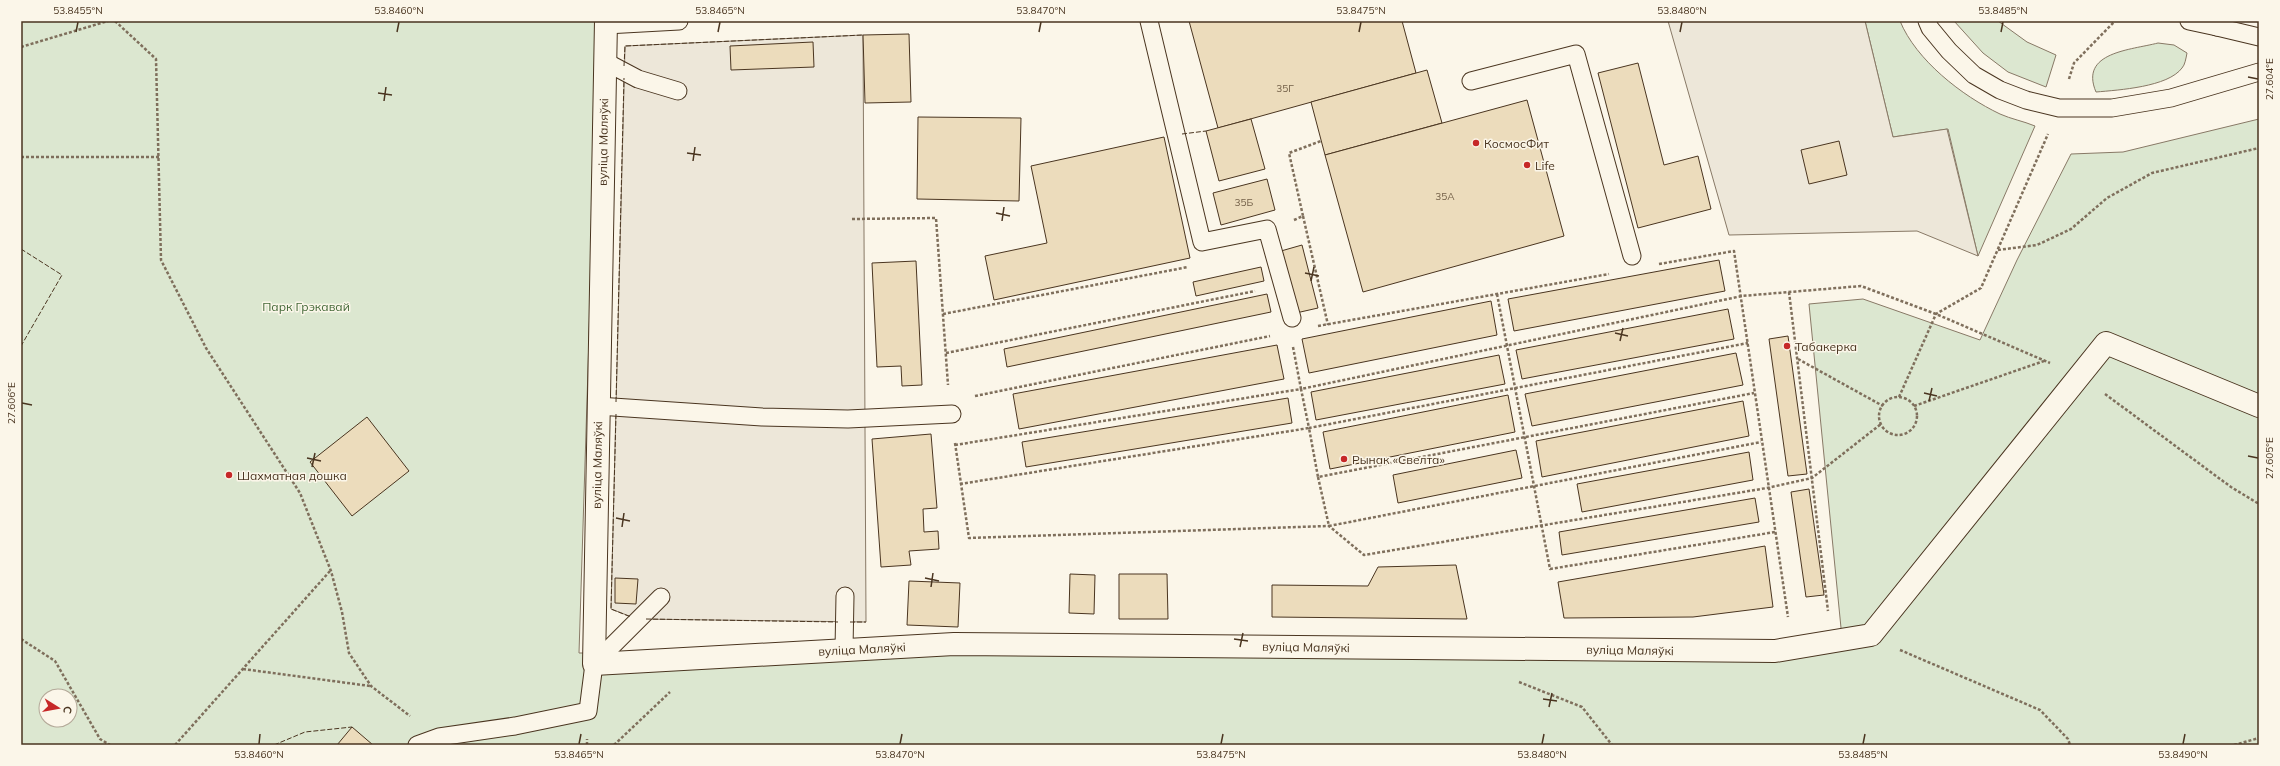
<svg xmlns="http://www.w3.org/2000/svg" width="2280" height="766" font-family="Mulish,sans-serif">
<rect width="100%" height="100%" fill="#fbf6e9"/>
<!-- green -->
<g fill="#dce7d0" stroke="#887966" fill-rule="evenodd">
<path d="M21,21H599L579,653L1776,651L1842,638L1809,304L1863,299L1980,340L2017,260L2071,154L2123,152L2259,119V745H21ZM46,696H70V720H46Z"/>
<path d="M1865,21H1900C1916,60 1962,96 2000,114C2011,119 2023,121 2035,126L1978,256L1948,129L1893,137Z"/>
<polygon points="1954,21 1998,21 2027,42 2056,55 2046,87 2008,72 1983,53"/>
<path d="M2158,43L2174,45L2187,53C2186,58 2185,65 2182,68C2168,87 2119,90 2096,92C2079,52 2131,50 2158,43Z"/>
</g>
<!-- parking -->
<g fill="#ede7d9" stroke="#887966">
<polygon points="1668,21 1865,21 1893,137 1947,129 1978,256 1917,231 1729,235"/>
<polygon points="863,35 866,622 637,619 611,609 625,46"/>
</g>
<!-- building -->
<g fill="#ecdcbc" stroke="#4a3520">
<polygon points="1189,21 1402,21 1416,73 1218,128"/>
<polygon points="909,34 911,102 865,103 863,35"/>
<polygon points="813,42 814,67 731,70 730,46"/>
<polygon points="1638,63 1664,165 1698,156 1711,209 1638,228 1598,73"/>
<polygon points="1427,70 1442,123 1325,155 1311,102"/>
<polygon points="1527,100 1564,236 1363,292 1325,155"/>
<polygon points="918,117 1021,118 1019,201 917,199"/>
<polygon points="1251,119 1265,169 1219,181 1206,131"/>
<polygon points="1164,137 1190,258 994,300 985,256 1047,243 1031,166"/>
<polygon points="1839,141 1847,175 1809,184 1801,150"/>
<polygon points="1267,179 1275,210 1221,225 1213,193"/>
<polygon points="1302,245 1318,308 1296,313 1281,251"/>
<polygon points="1719,260 1725,291 1514,331 1508,299"/>
<polygon points="916,261 922,385 902,386 901,366 877,367 872,263"/>
<polygon points="1261,267 1264,281 1196,296 1193,282"/>
<polygon points="1267,294 1271,312 1007,367 1004,349"/>
<polygon points="1491,301 1497,335 1309,373 1302,339"/>
<polygon points="1728,309 1734,339 1522,379 1516,350"/>
<polygon points="1788,336 1807,474 1788,476 1769,339"/>
<polygon points="1277,345 1284,379 1019,429 1013,394"/>
<polygon points="1736,353 1743,385 1532,426 1525,394"/>
<polygon points="1499,355 1505,384 1316,420 1311,392"/>
<polygon points="1508,395 1515,432 1330,469 1323,432"/>
<polygon points="1288,398 1292,423 1026,467 1022,442"/>
<polygon points="1743,401 1749,436 1542,477 1536,441"/>
<polygon points="367,417 409,471 352,516 310,462"/>
<polygon points="931,434 937,508 923,509 924,532 938,531 939,549 909,551 911,565 881,567 872,439"/>
<polygon points="1516,450 1522,478 1398,503 1393,475"/>
<polygon points="1749,452 1753,480 1582,512 1577,484"/>
<polygon points="1809,489 1824,595 1806,597 1791,492"/>
<polygon points="1755,498 1759,522 1562,555 1559,532"/>
<polygon points="1765,546 1773,607 1693,617 1564,618 1558,582"/>
<polygon points="1456,565 1467,619 1272,617 1272,585 1368,586 1378,567"/>
<polygon points="1070,574 1095,575 1094,614 1069,613"/>
<polygon points="1119,574 1167,574 1168,619 1119,619"/>
<polygon points="615,578 638,579 636,604 615,603"/>
<polygon points="909,581 960,583 958,627 907,625"/>
<polygon points="352,727 373,745 337,745"/>
</g>
<g fill="none" stroke-linecap="round" stroke-linejoin="round">
<!-- lane casing -->
<g stroke="#4a3520" stroke-width="19">
<g id="lane">
<polyline points="1149,21 1202,242 1267,229 1292,318"/>
<polyline points="1927,21 1930,28 1949,51 1974,75 2000,90 2026,100 2059,108 2112,108 2171,98 2259,72"/>
<polyline points="2189,21 2217,27"/>
<polyline points="2215,21 2217,27 2259,37"/>
<polyline points="606,25 679,21"/>
<polyline points="604,61 638,79 678,91"/>
<polyline points="1471,81 1576,54 1632,256"/>
<polyline points="598,406 762,417 848,419 952,414"/>
<polyline points="844,649 845,596"/>
<polyline points="417,745 439,737 515,726 588,711 594,664 661,597"/>
</g>
</g>
<!-- street casing -->
<g stroke="#4a3520" stroke-width="24">
<polyline id="street" points="606,21 594,664 954,644 1775,651 1871,635 2106,343 2259,406"/>
</g>
<!-- path -->
<g stroke="#7f6f5c" stroke-width="2.5" stroke-dasharray="3 2" stroke-linecap="butt">
<polyline points="115,21 156,59 161,260 206,348 300,493 331,571 342,612 349,653 371,686 410,716"/>
<polyline points="21,47 108,21"/>
<polyline points="2069,79 2074,63 2115,21"/>
<polyline points="21,157 159,157"/>
<polyline points="1303,216 1328,325"/>
<polyline points="852,219 936,218 948,385"/>
<polyline points="1294,220 1303,216 1289,153 1321,141"/>
<polyline points="1998,250 2037,245 2071,229 2107,198 2152,173 2259,148"/>
<polyline points="1659,264 1734,251 1788,617"/>
<polyline points="1789,292 1828,611"/>
<polyline points="1497,294 1550,569 1775,532"/>
<polyline points="943,314 1188,267"/>
<polyline points="1318,326 1609,274"/>
<polyline points="1293,347 1301,389 1742,296 1861,286 1936,314 2050,363"/>
<polyline points="946,353 1255,291"/>
<polyline points="1798,359 1883,406"/>
<polyline points="2105,394 2231,487 2259,504"/>
<polyline points="975,396 1270,336"/>
<polyline points="1899,397 1936,314 1981,288 2048,134"/>
<circle cx="1898" cy="416" r="19"/>
<polyline points="1914,406 2044,361"/>
<polyline points="955,443 969,538 1329,526 1364,555 1767,488 1812,478 1881,424"/>
<polyline points="955,445 1301,389 1309,428 1748,343"/>
<polyline points="1318,477 1329,526 1761,442"/>
<polyline points="960,484 1309,428 1318,477 1754,393"/>
<polyline points="21,639 55,661 100,739 110,745"/>
<polyline points="1900,650 2040,710 2068,739 2070,745"/>
<polyline points="243,669 370,686"/>
<polyline points="1519,682 1582,707 1612,745"/>
<polyline points="175,745 330,571"/>
<polyline points="587,745 587,739"/>
<polyline points="614,745 670,692"/>
<polyline points="2234,745 2259,738"/>
</g>
<!-- lane -->
<use href="#lane" stroke="#fbf6e9" stroke-width="17"/>
<!-- street -->
<use href="#street" stroke="#fbf6e9" stroke-width="22"/>
<!-- fence -->
<g stroke="#4a3520" stroke-width="1" stroke-dasharray="5 2" stroke-linecap="butt">
<polyline points="624,66 625,46 863,35"/>
<polyline points="1182,134 1206,131"/>
<polyline points="21,249 62,275 21,346"/>
<polyline points="616,402 624,78"/>
<polyline points="616,414 611,609 631,617"/>
<polyline points="646,619 838,622"/>
<polyline points="850,622 866,622"/>
<polyline points="274,745 305,732 352,727"/>
</g>
</g>
<!-- ticks -->
<path fill="none" stroke="#4a3520" stroke-width="1.5" d="M76,32L78,22M397,32L399,22M718,32L720,22M1039,32L1041,22M1359,32L1361,22M1680,32L1682,22M2001,32L2003,22M2248,77L2258,79M378,93L392,95M384,101L386,87M687,153L701,155M693,161L695,147M996,213L1010,216M1002,221L1004,207M1305,273L1319,276M1311,281L1314,267M1615,333L1628,336M1620,341L1623,328M1924,393L1937,396M1929,401L1932,388M22,403L32,405M2248,456L2258,458M307,458L321,461M312,467L315,453M616,518L630,521M622,527L624,513M925,578L939,581M931,587L933,573M1234,639L1248,641M1240,647L1243,633M1543,699L1557,701M1549,707L1552,693M259,744L260,734M579,744L581,734M900,744L902,734M1221,744L1223,734M1542,744L1544,734M1863,744L1865,734M2183,744L2185,734"/>
<!-- markers -->
<g fill="#c62828" stroke="#fbf6e9" stroke-width="1.5">
<circle cx="1476" cy="143" r="4"/>
<circle cx="1527" cy="165" r="4"/>
<circle cx="1787" cy="346" r="4"/>
<circle cx="1344" cy="459" r="4"/>
<circle cx="229" cy="475" r="4"/>
</g>
<g text-anchor="middle" dominant-baseline="central" stroke-width="3" stroke-linejoin="round" paint-order="stroke">
<!-- number labels -->
<g font-size="10" fill="#725f47">
<text x="1285" y="88">35Г</text>
<text x="1445" y="196">35А</text>
<text x="1244" y="202">35Б</text>
</g>
<!-- street labels -->
<g font-size="12" fill="#4a3520" stroke="#fbf6e9">
<text transform="translate(603 142) rotate(-89)">вуліца Маляўкі</text>
<text transform="translate(597 465) rotate(-89)">вуліца Маляўкі</text>
<text transform="translate(1306 647) rotate(1)">вуліца Маляўкі</text>
<text transform="translate(862 649) rotate(-3)">вуліца Маляўкі</text>
<text transform="translate(1630 650) rotate(1)">вуліца Маляўкі</text>
</g>
<!-- poi labels -->
<g font-size="12" fill="#4a3520" stroke="#fbf6e9" text-anchor="start">
<text x="1484" y="143">КосмосФит</text>
<text x="1535" y="165">Life</text>
<text x="1795" y="346">Табакерка</text>
<text x="1352" y="459">Рынак «Свелта»</text>
<text x="237" y="475">Шахматная дошка</text>
</g>
<!-- park labels -->
<g font-size="12" fill="#436837" stroke="#fbf6e9">
<text x="306" y="306">Парк Грэкавай</text>
</g>
</g>
<!-- border -->
<rect width="2280" height="766" fill="none" stroke="#fbf6e9" stroke-width="44"/>
<!-- north arrow -->
<g transform="translate(58 708) rotate(101)"><circle r="19" fill="#fbf6e9" stroke="#b4a999"/>
<path d="M0-3L7 15L0 10L-7 15Z" fill="#c62828"/>
<text y="-6" font-size="11" font-weight="bold" text-anchor="middle" fill="#4a3520">С</text>
</g>
<rect x="22" y="22" width="2236" height="722" fill="none" stroke="#4a3520" stroke-width="1.5"/>
<g font-size="10" text-anchor="middle" fill="#4a3520">
<text x="78" y="14">53.8455°N</text>
<text x="399" y="14">53.8460°N</text>
<text x="720" y="14">53.8465°N</text>
<text x="1041" y="14">53.8470°N</text>
<text x="1361" y="14">53.8475°N</text>
<text x="1682" y="14">53.8480°N</text>
<text x="2003" y="14">53.8485°N</text>
<text transform="translate(2269 79) rotate(-90)" y="4">27.604°E</text>
<text transform="translate(11 403) rotate(-90)" y="4">27.606°E</text>
<text transform="translate(2269 458) rotate(-90)" y="4">27.605°E</text>
<text x="259" y="758">53.8460°N</text>
<text x="579" y="758">53.8465°N</text>
<text x="900" y="758">53.8470°N</text>
<text x="1221" y="758">53.8475°N</text>
<text x="1542" y="758">53.8480°N</text>
<text x="1863" y="758">53.8485°N</text>
<text x="2183" y="758">53.8490°N</text>
</g>
</svg>
